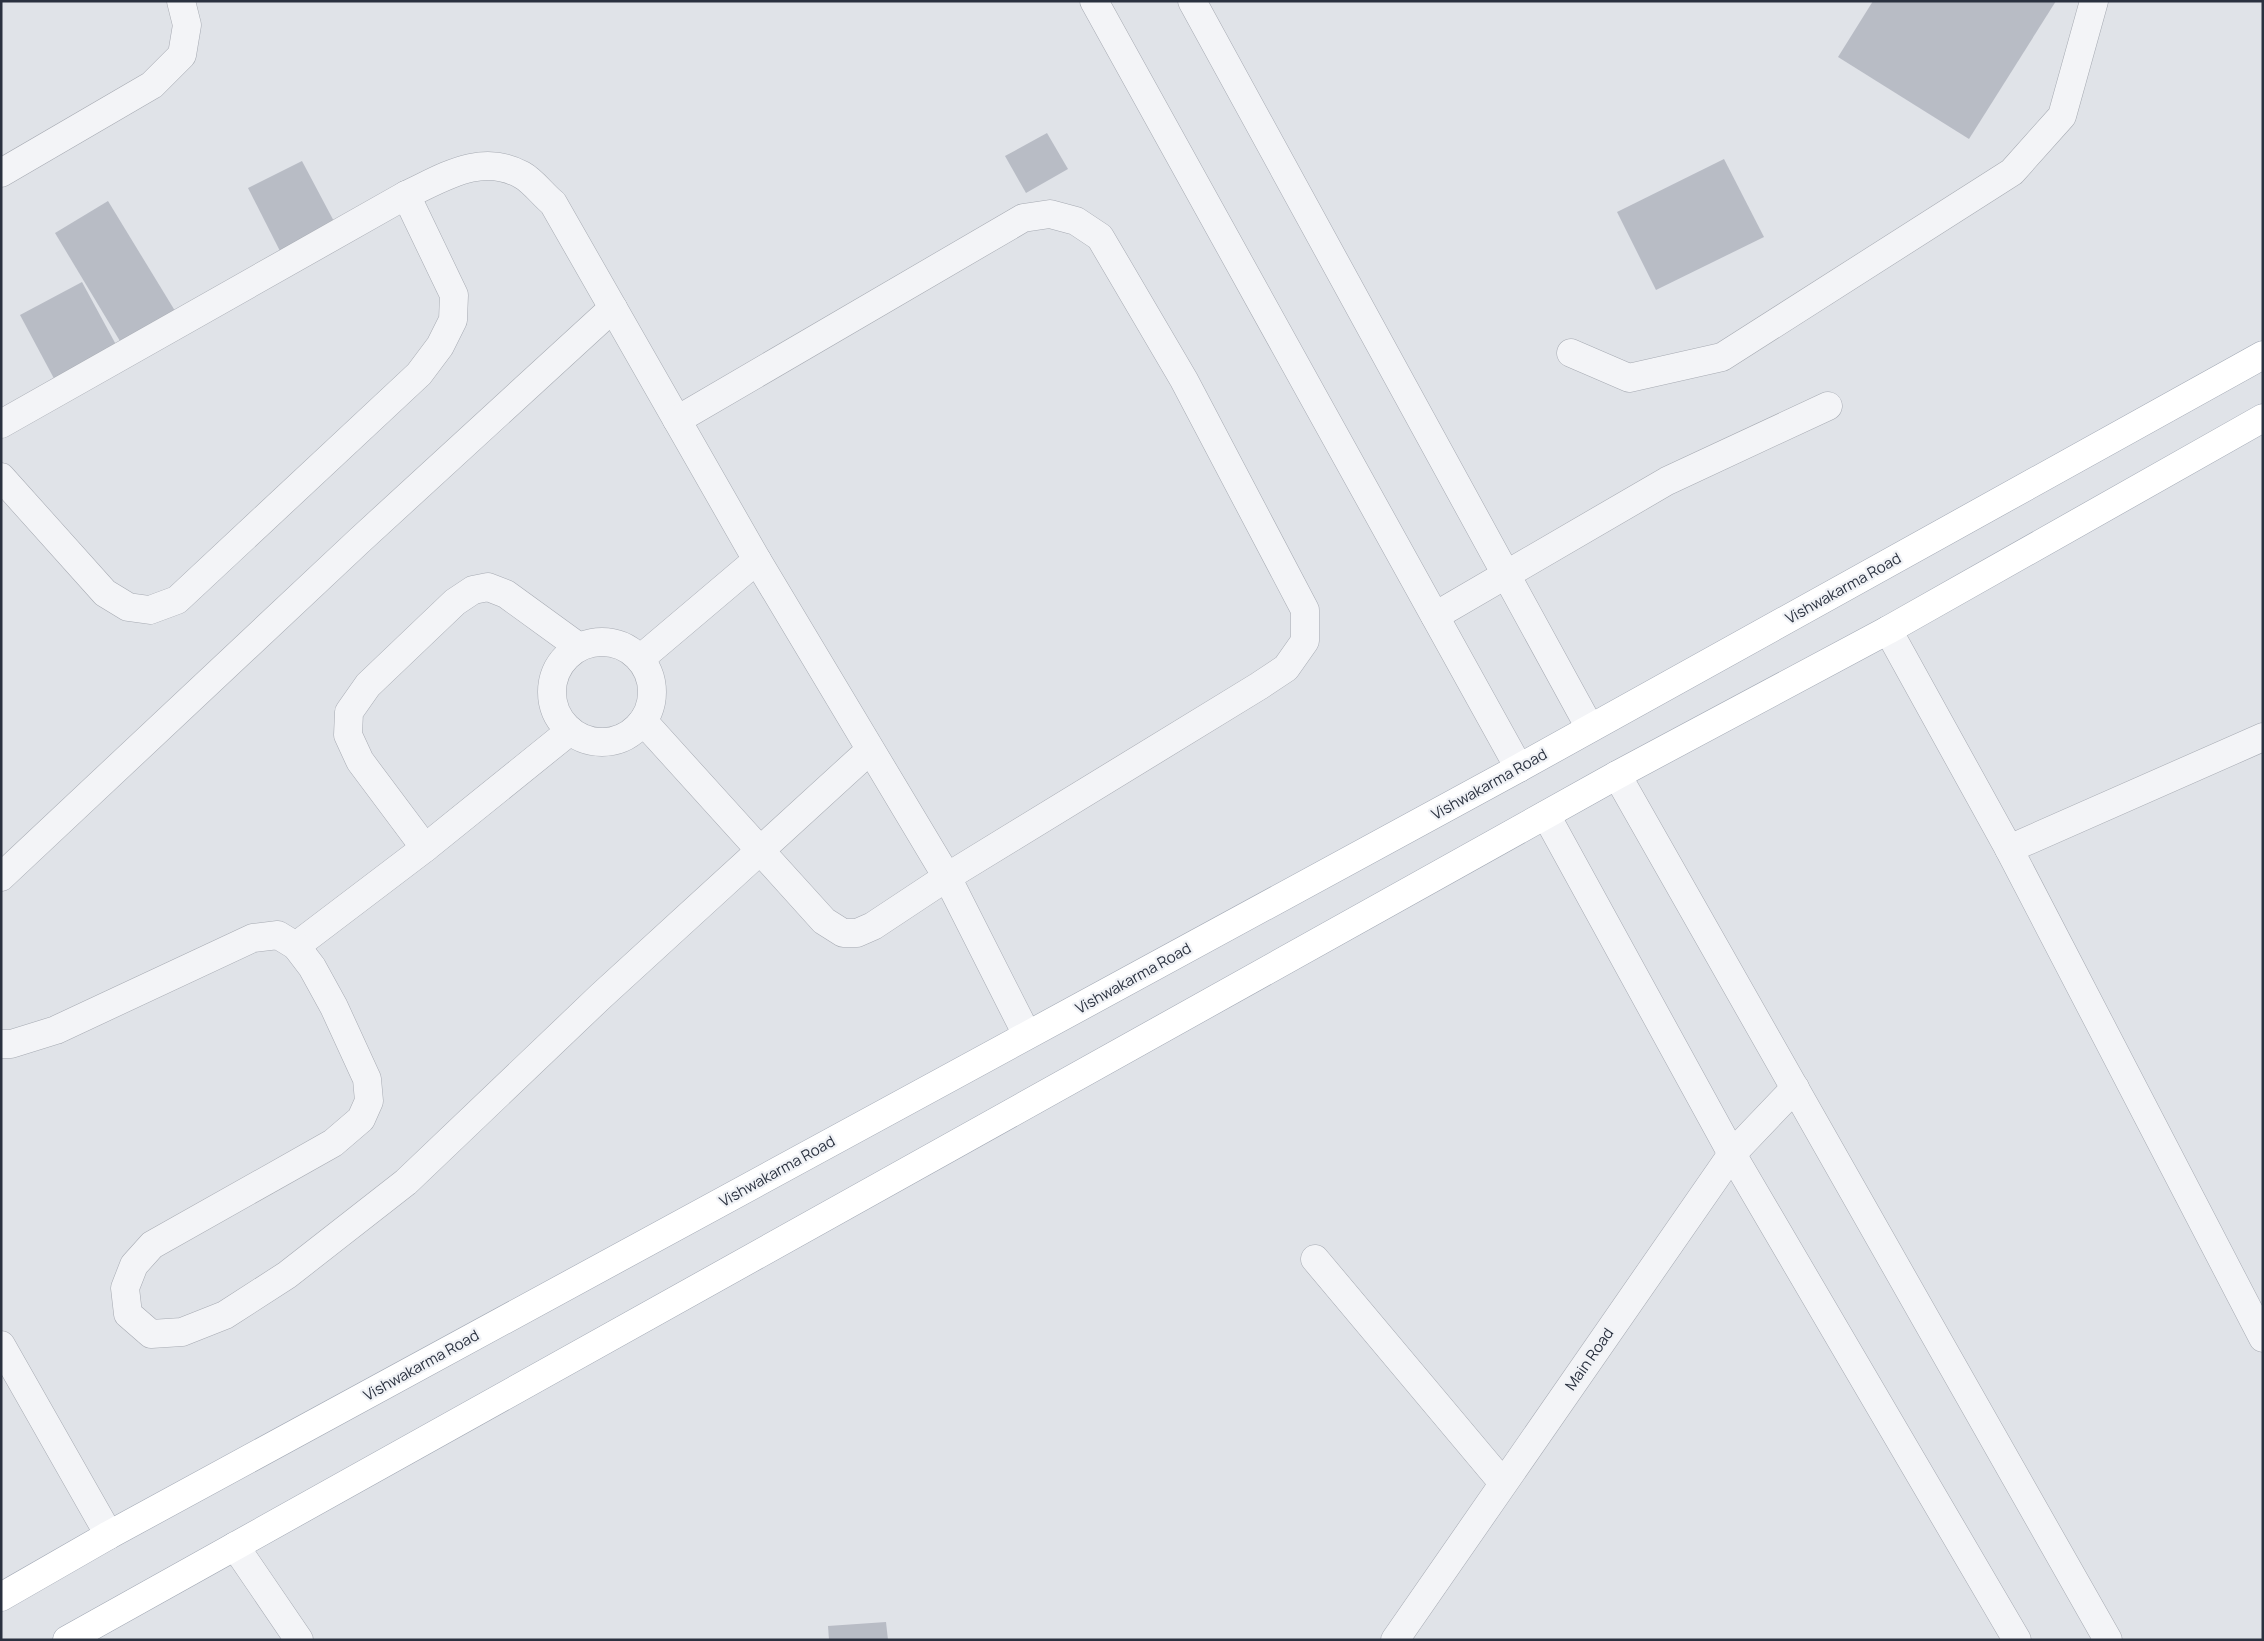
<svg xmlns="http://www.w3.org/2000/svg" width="2264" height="1641" font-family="Manrope,sans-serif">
<rect width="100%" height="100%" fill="#e0e3e8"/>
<!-- building -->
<g fill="#b8bcc5">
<polygon points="1873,1 2056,1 1969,139 1838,57"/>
<polygon points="1047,133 1068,169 1026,193 1005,156"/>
<polygon points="1724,159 1764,237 1656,290 1617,212"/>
<polygon points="302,161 337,227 282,255 248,188"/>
<polygon points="108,201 180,319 126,351 55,233"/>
<polygon points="82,282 120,352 58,386 20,315"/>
<polygon points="886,1622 888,1640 829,1640 828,1626"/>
</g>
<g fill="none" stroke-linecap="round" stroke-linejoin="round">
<!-- minor casing -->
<g stroke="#a6aab2" stroke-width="29">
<g id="minor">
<polyline points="1094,1 1519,768"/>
<polyline points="1192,1 1590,728"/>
<polyline points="1,173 152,85 182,55 187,25 181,1"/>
<polyline points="1571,353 1629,378 1722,357 2012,172 2062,116 2094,1"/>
<path d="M1,424L406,195C443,178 481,152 522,175C533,181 543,195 553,203L757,560L947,877L1027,1035"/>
<polyline points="1,477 105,593 128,607 150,610 177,600 419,374 440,346 453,320 454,295 406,195"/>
<polyline points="1435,616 1667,481 1828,406"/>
<polyline points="1888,630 2009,849 2263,1338"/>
<circle cx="602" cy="692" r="50"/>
<polyline points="640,659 757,560"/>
<polyline points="643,721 824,921 843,933 857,933 873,926 947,877 1259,686 1286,668 1305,641 1305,610 1184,380 1100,237 1076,221 1050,214 1023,218 677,420"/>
<polyline points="1617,775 2108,1640"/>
<polyline points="1546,815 1732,1154 2017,1640"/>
<polyline points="425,848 360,761 348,735 349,712 368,685 455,602 473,590 488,587 506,594 579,647"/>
<polyline points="2009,849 2263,737"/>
<polyline points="1,877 360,540 613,308"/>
<polyline points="296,946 425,848 570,731"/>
<polyline points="1,1044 11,1044 56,1030 253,938 278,935 296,946 312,967 334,1007 367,1079 369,1101 361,1119 333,1143 152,1245 134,1265 125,1288 128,1314 151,1334 182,1332 225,1315 287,1275 406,1182 601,996 870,750"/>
<polyline points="1315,1259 1503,1483"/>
<polyline points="1,1345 109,1535"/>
<polyline points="235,1546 299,1640"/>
<polyline points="1395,1640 1732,1154 1795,1088"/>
</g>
</g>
<!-- major casing -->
<g stroke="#a0a7b3" stroke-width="29">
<g id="major">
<polyline points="1,1597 109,1535 1519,768 2263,355"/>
<polyline points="67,1640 1617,775 1888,630 2263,418"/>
</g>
</g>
<!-- minor -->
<use href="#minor" stroke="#f3f4f7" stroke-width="28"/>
<!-- major -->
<use href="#major" stroke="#fff" stroke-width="28"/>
</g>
<g text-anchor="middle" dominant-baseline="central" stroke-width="4.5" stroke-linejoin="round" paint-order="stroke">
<!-- street labels -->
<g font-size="15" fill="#2a313f" stroke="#f0f2f6">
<text transform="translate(1843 588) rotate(-29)">Vishwakarma Road</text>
<text transform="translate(1489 784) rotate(-29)">Vishwakarma Road</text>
<text transform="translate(1133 978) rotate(-29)">Vishwakarma Road</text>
<text transform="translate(777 1171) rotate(-29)">Vishwakarma Road</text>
<text transform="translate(1589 1359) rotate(-55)">Main Road</text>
<text transform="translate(421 1365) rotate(-29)">Vishwakarma Road</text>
</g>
</g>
<!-- border -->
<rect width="2264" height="1641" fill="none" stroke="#2a313f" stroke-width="5"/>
</svg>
